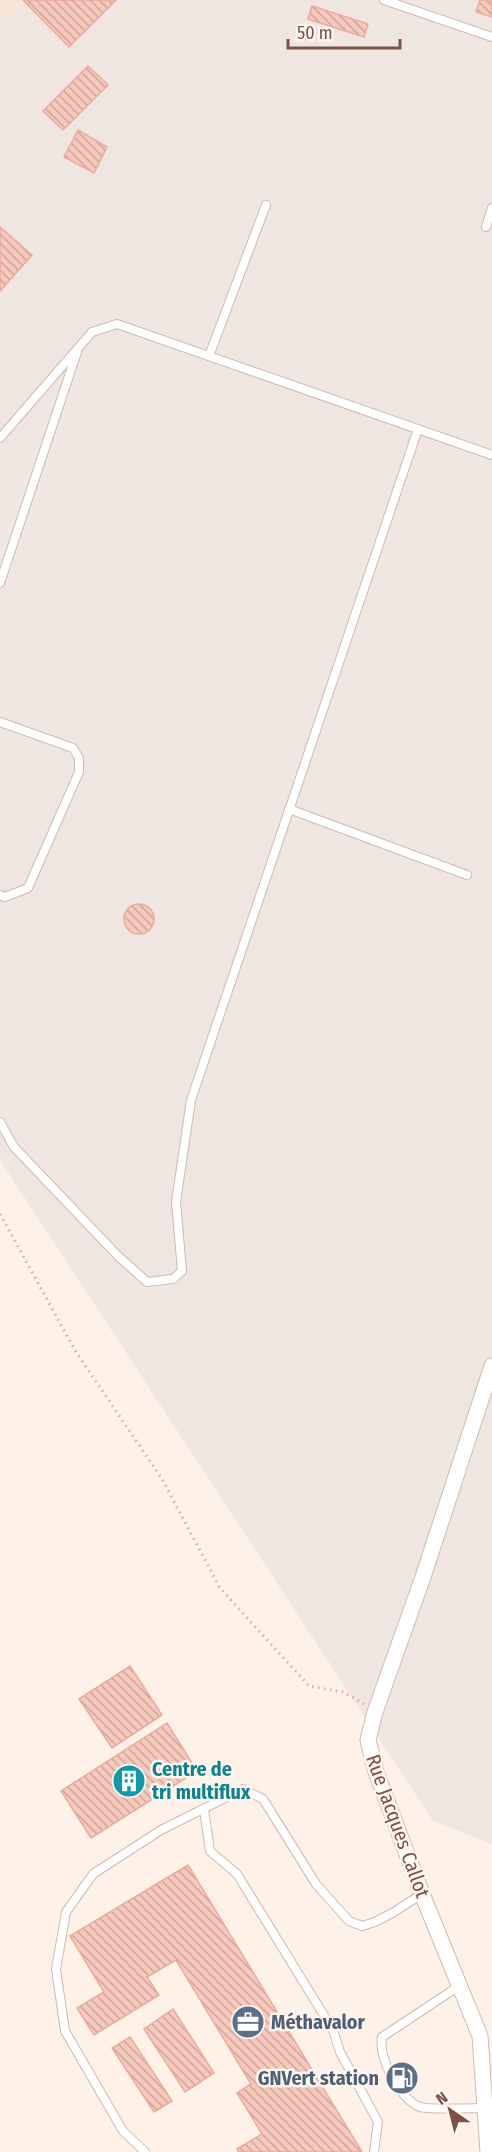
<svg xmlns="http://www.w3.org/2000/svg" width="492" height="2152" font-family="'Fira Sans Condensed',sans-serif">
<defs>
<pattern id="building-back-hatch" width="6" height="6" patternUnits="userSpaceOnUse" patternTransform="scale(1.5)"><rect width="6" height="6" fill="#f7c9bc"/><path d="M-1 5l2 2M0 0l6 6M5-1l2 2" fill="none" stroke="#cda69b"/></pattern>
</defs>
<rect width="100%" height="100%" fill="#fef1e7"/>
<!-- residential -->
<polygon fill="#f9e4d7" points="0,0 23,0 0,24"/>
<!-- industrial -->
<polygon fill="#efe5e1" points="23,0 492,0 492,1844 433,1821 0,1160 0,24"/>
<!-- building -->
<g fill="url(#building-back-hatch)" stroke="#ebab9a" stroke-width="1.5">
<polygon points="23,0 116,0 69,47"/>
<polygon points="480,0 492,0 492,17 476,12"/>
<polygon points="312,6 368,24 364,37 308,19"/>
<polygon points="88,66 108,85 63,130 43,111"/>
<polygon points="78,130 107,147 94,173 64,157"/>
<polygon points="0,227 32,255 0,291"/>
<circle cx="139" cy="919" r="15"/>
<polygon points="130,1666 162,1715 112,1748 79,1699"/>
<polygon points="167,1723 197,1771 91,1838 61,1791"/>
<polygon points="188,1865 362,2152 239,2152 237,2149 262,2134 237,2093 251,2084 176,1960 147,1977 159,1995 94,2035 77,2008 104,1992 70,1936"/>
<polygon points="173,2009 214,2073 185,2092 144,2029"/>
<polygon points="130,2037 172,2101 154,2112 112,2048"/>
</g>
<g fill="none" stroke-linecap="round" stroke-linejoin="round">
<!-- service casing -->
<g stroke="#d4b8ae" stroke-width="10">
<g id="service">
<polyline points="384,0 492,37"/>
<polyline points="486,227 492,208"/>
<polyline points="209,356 266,205"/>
<polyline points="0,438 92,332 117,324 492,455"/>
<polyline points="0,583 77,352"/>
<polyline points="0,722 73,748 79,758 79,772 28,888 5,897 0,895"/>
<polyline points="289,809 467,875"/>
<polyline points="0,1122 14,1147 118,1256 147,1282 173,1279 182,1271 176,1202 191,1100 418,429"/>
<polyline points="204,1809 210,1851 237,1874 333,2030 340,2052 378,2122 374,2152"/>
<path d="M459,1986L382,2037C378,2058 400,2099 420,2107C429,2110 473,2108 485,2108"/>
<polyline points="145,2152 123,2131 65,2031 56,1969 66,1912 93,1874 161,1830 243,1789 263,1799 316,1884 349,1921 362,1926 375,1922 394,1912 422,1894"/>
</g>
</g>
<!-- minor casing -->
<g stroke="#d4b8ae" stroke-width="17">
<polyline id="minor" points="488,2152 480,2036 422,1894 376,1772 368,1740 375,1712 423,1577 492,1366"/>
</g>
<!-- path -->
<polyline stroke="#dcac9e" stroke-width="3" stroke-dasharray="1.5 4.5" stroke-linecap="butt" points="0,1214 76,1352 162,1479 220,1588 309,1686 343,1692 364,1704"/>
<!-- service -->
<use href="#service" stroke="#fff" stroke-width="8"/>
<!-- minor -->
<use href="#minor" stroke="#fff" stroke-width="15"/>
</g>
<!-- icons -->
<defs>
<g id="building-disc" transform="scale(1.725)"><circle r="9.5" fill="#0f9aa8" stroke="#fff6ef"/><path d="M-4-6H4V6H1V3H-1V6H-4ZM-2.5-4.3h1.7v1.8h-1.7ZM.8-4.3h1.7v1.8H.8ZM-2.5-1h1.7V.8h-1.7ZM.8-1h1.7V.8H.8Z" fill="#fff"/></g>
<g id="office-disc" transform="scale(1.725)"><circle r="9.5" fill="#5c6f8a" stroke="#fff6ef"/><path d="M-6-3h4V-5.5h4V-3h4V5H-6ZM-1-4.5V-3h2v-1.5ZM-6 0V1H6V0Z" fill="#fff"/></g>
<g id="fuel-disc" transform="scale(1.725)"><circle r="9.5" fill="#5c6f8a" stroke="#fff6ef"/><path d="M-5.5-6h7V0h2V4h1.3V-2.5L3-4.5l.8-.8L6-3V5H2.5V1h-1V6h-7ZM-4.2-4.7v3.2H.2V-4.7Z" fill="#fff"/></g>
</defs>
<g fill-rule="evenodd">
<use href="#building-disc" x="129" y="1781"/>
<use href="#office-disc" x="248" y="2022"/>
<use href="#fuel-disc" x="402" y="2078"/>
</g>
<g text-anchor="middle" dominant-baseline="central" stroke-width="5" stroke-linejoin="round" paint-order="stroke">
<!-- culture labels -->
<g font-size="20" font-weight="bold" fill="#0d838f" stroke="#fff6ef" text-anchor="start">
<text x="152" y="1769">Centre de<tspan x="152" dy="23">tri multiflux</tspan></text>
</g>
<!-- street labels -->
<g font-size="20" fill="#7b5148" stroke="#fff6ef">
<text transform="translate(398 1826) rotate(70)">Rue Jacques Callot</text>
</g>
<!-- service labels -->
<g font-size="20" font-weight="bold" fill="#4e5e75" stroke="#fff6ef" text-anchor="start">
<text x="271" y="2022">Méthavalor</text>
<text x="379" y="2078" text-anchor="end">GNVert station</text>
</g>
</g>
<!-- north arrow -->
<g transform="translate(450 2110) rotate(325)" stroke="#fff6ef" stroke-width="4.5" paint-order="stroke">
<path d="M0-4.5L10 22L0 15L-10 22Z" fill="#7b5148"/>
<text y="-9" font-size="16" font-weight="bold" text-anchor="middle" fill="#7b5148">N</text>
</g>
<!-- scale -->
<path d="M288 39v9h112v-9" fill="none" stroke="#7b5148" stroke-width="3"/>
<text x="297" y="39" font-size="18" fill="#7b5148" stroke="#fff6ef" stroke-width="4.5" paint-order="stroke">50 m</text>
</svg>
